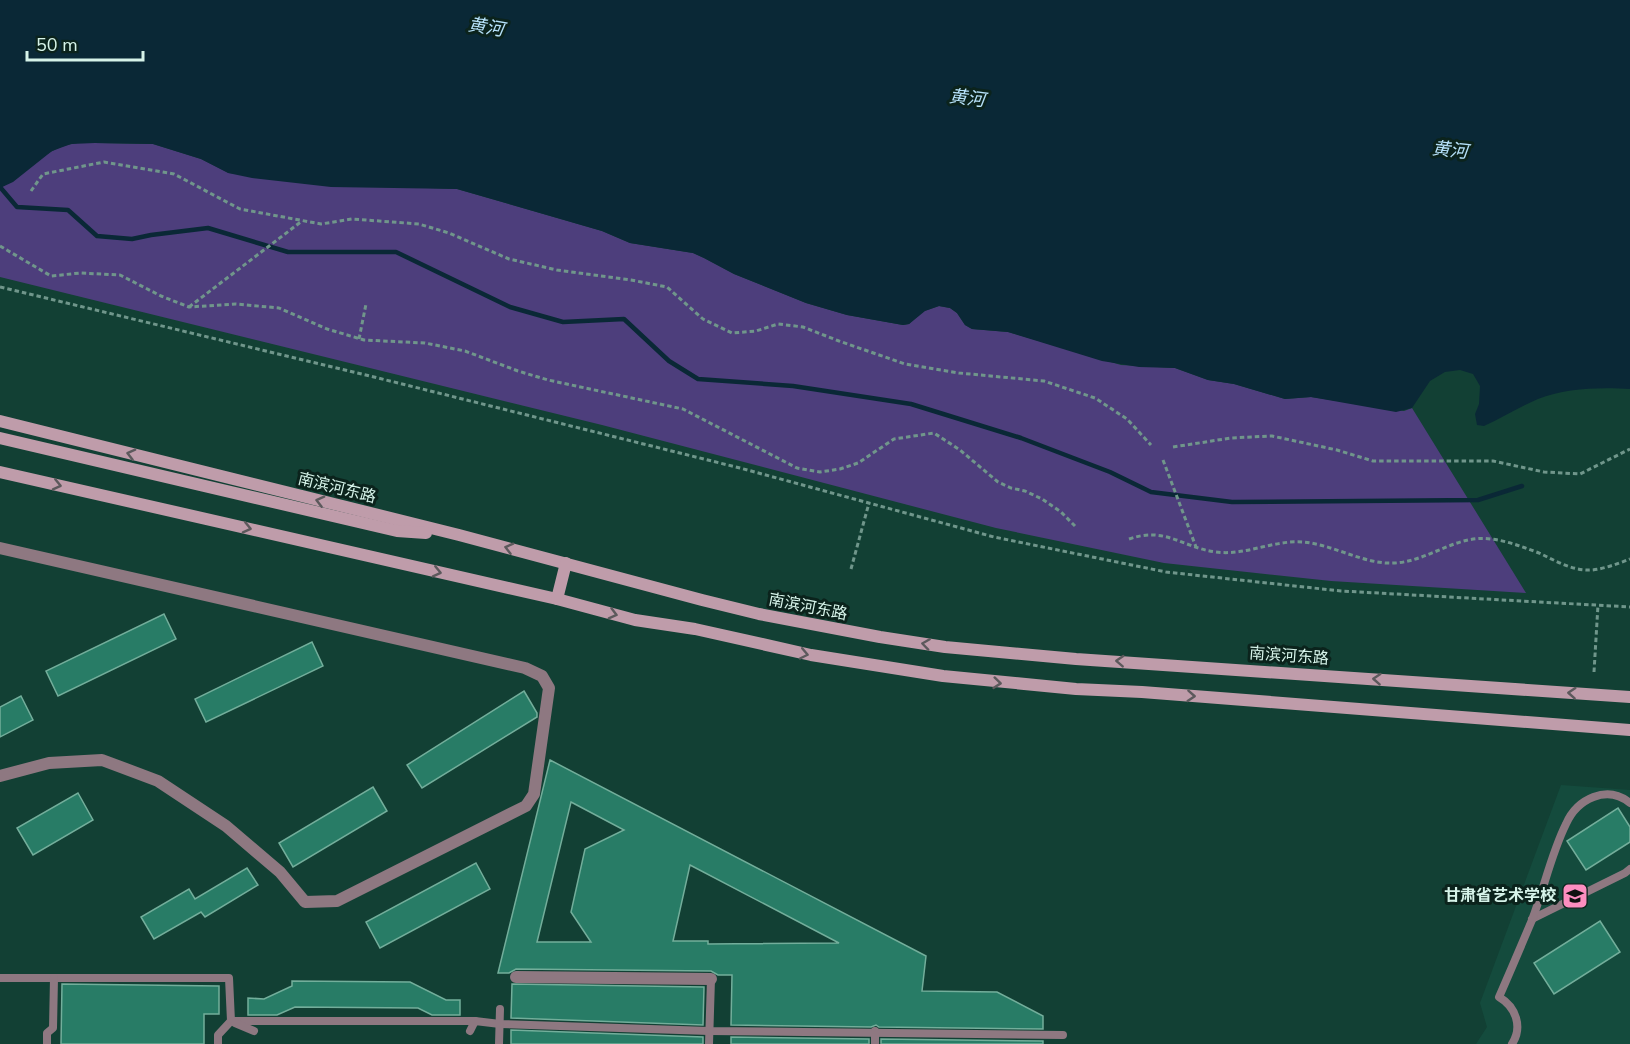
<svg xmlns="http://www.w3.org/2000/svg" width="1630" height="1044" font-family="'Nunito Sans','Noto Sans SC',sans-serif">
<rect width="100%" height="100%" fill="#124034"/>
<!-- built -->
<polygon fill="#144b3d" points="1561,785 1630,790 1630,1044 1476,1044 1487,1027 1480,1003"/>
<!-- green -->
<path fill="#4d3e7c" d="M95,143L153,144L201,159L229,173L402,187L457,189L602,231L630,243L693,253L704,258L734,274L806,303L847,315L903,325L909,324L924,311L939,306L950,308L957,313L965,325L972,329L1008,332L1121,365L1175,368L1208,380L1234,384L1285,399L1311,397L1404,411L1412,408L1526,593L1331,581L1164,563L996,528L602,425L0,277V188C25,176 43,149 72,144C79,142 88,143 95,143Z"/>
<!-- water -->
<path fill="#0a2836" d="M0,0H1630V389C1601,387 1565,388 1538,399C1519,407 1502,418 1484,426L1477,425L1475,414L1479,404L1480,386L1473,374L1460,370L1445,372L1430,381L1412,408L1396,412L1311,397L1285,399L1234,384L1208,380L1175,368L1139,367L1102,361L1008,332L972,329L965,325L957,313L950,308L939,306L925,311L909,324L903,325L847,315L806,303L734,274L704,258L693,253L630,243L602,231L457,189L331,187L252,178L228,173L201,159L153,144L95,143L71,144L52,151L13,182L0,188Z"/>
<g fill="none" stroke-linecap="round" stroke-linejoin="round">
<!-- stream -->
<polyline stroke="#0a2836" stroke-width="4.5" points="0,187 17,207 68,210 97,236 132,239 151,235 208,228 288,252 396,252 510,307 563,322 624,319 669,361 698,379 793,386 911,404 1021,438 1110,472 1151,492 1232,502 1478,500 1522,486"/>
</g>
<!-- building -->
<g fill="#287c66" stroke="#73ae9b" stroke-width="1.5" fill-rule="evenodd">
<polygon points="164,614 176,639 58,696 46,671"/>
<polygon points="312,642 323,666 206,722 195,699"/>
<polygon points="524,691 537,713 537,717 422,788 407,765"/>
<polygon points="21,696 33,720 0,737 0,707"/>
<path d="M550,760L926,956L922,991L997,992L1043,1016V1029L879,1027L876,1025L871,1027L731,1025L732,975H718L711,971L516,969L509,973H498ZM571,802L624,830L585,849L571,912L591,942H537ZM690,865L839,943L708,944V941H673Z"/>
<polygon points="373,787 387,811 293,867 279,843"/>
<polygon points="78,793 93,820 33,855 17,828"/>
<polygon points="1618,808 1630,827 1630,842 1586,870 1567,841"/>
<polygon points="476,863 490,889 380,948 366,922"/>
<polygon points="247,868 258,885 205,917 201,912 154,939 141,917 189,889 195,899"/>
<polygon points="1600,921 1620,952 1554,994 1534,963"/>
<polygon points="292,981 410,982 446,1000 460,1000 460,1015 432,1015 418,1008 295,1007 277,1015 248,1015 248,998 264,999 292,986"/>
<polygon points="62,984 219,986 219,1014 204,1014 204,1044 61,1044"/>
<polygon points="512,984 704,987 703,1025 511,1018"/>
<polygon points="511,1030 703,1037 703,1044 511,1044"/>
<polygon points="731,1037 869,1039 869,1044 731,1044"/>
<polygon points="881,1039 1043,1041 1043,1044 881,1044"/>
</g>
<g fill="none" stroke-linecap="round" stroke-linejoin="round">
<!-- path -->
<g stroke="#70968b" stroke-width="3" stroke-dasharray="4.5 3" stroke-linecap="butt">
<polyline points="31,191 43,174 104,162 174,174 240,209 321,224 352,219 419,224 449,233 509,259 557,270 631,280 667,287 703,319 732,333 756,331 778,324 803,327 839,341 905,364 959,373 1044,381 1095,398 1127,419 1151,445"/>
<polyline points="0,246 51,276 80,273 120,275 161,296 189,307 236,304 279,308 327,329 364,340 425,343 465,351 518,371 548,380 683,409 797,468 820,472 840,469 858,463 894,439 934,433 960,450 998,482 1011,488 1025,491 1042,499 1061,512 1075,526"/>
<polyline points="0,287 374,377 740,468 994,537 1166,572 1341,591 1630,607"/>
<polyline points="189,307 302,221"/>
<polyline points="359,339 366,304"/>
<polyline points="1173,447 1231,438 1272,436 1337,450 1373,461 1493,461 1544,472 1580,474 1630,449"/>
<polyline points="1163,460 1196,547"/>
<path d="M1129,539C1166,526 1183,548 1216,552C1245,556 1273,540 1302,542C1333,544 1364,565 1395,563C1429,561 1457,534 1491,539C1508,541 1523,547 1539,553C1554,560 1569,569 1586,570C1599,571 1617,564 1630,559"/>
<polyline points="851,569 869,503"/>
<polyline points="1594,672 1598,605"/>
</g>
<!-- lane -->
<g stroke="#8e7881" stroke-width="8">
<polyline points="1532,919 1625,873 1630,869"/>
<polyline points="0,978 229,978 231,1021 218,1035 218,1044"/>
<polyline points="231,1021 475,1021"/>
<polyline points="235,1023 254,1031"/>
<polyline points="470,1031 475,1021 500,1024 709,1031 1063,1035"/>
<polyline points="47,1044 47,1033 53,1028 54,978"/>
<polyline points="499,1044 500,1009"/>
<polyline points="709,1044 711,979"/>
<polyline points="875,1044 875,1031"/>
<path d="M1512,1044C1523,1027 1516,1007 1499,997C1510,972 1521,946 1532,920C1544,889 1551,854 1566,824C1577,799 1607,784 1630,803"/>
</g>
<!-- street -->
<g stroke="#8e7881" stroke-width="12">
<polyline points="0,548 525,668 542,676 549,688 534,794 526,806 337,901 305,902 280,872 226,826 158,781 102,760 49,763 0,776"/>
<polyline points="516,977 711,979"/>
</g>
<!-- secondary -->
<g stroke="#bf9caa" stroke-width="12">
<polyline points="0,421 459,535 702,600 759,614 880,637 945,647 1076,659 1630,697"/>
<polyline points="0,438 397,531 426,533"/>
<polyline points="0,472 557,599 635,620 695,629 811,655 943,676 1076,689 1142,692 1630,730"/>
<polyline points="557,599 566,563"/>
</g>
</g>
<!-- one-way arrows -->
<defs><path id="oneway-chevron" d="M-2-3.5L2.5 0L-2 3.5" fill="none" stroke-width="1.6" stroke-linecap="round" stroke-linejoin="round" transform="scale(1.5)"/></defs>
<g stroke="#5c595c">
<use href="#oneway-chevron" transform="translate(131 454) rotate(-166)"/>
<use href="#oneway-chevron" transform="translate(57 485) rotate(13)"/>
<use href="#oneway-chevron" transform="translate(320 501) rotate(-166)"/>
<use href="#oneway-chevron" transform="translate(247 528) rotate(13)"/>
<use href="#oneway-chevron" transform="translate(509 548) rotate(-165)"/>
<use href="#oneway-chevron" transform="translate(437 572) rotate(13)"/>
<use href="#oneway-chevron" transform="translate(613 614) rotate(15)"/>
<use href="#oneway-chevron" transform="translate(926 644) rotate(-172)"/>
<use href="#oneway-chevron" transform="translate(804 654) rotate(12)"/>
<use href="#oneway-chevron" transform="translate(1120 661) rotate(-177)"/>
<use href="#oneway-chevron" transform="translate(1377 679) rotate(-176)"/>
<use href="#oneway-chevron" transform="translate(997 683) rotate(6)"/>
<use href="#oneway-chevron" transform="translate(1572 693) rotate(-176)"/>
<use href="#oneway-chevron" transform="translate(1191 696) rotate(4)"/>
</g>
<!-- icons -->
<defs>
<g id="school-square" transform="scale(1.35)"><rect x="-9" y="-9" width="18" height="18" rx="4" fill="#fd8ec0" stroke="#0b231c"/><path d="M0-5L7-2L0 1L-7-2ZM-4 1L0 2.5L4 1V4Q0 6-4 4Z" fill="#111"/></g>
</defs>
<g fill-rule="evenodd">
<use href="#school-square" x="1575" y="896"/>
</g>
<g text-anchor="middle" dominant-baseline="central" stroke-width="6" stroke-linejoin="round" paint-order="stroke">
<!-- street labels -->
<g font-size="16" fill="#d6f3e9" stroke="#0b231c">
<text transform="translate(337 488) rotate(14)">南滨河东路</text>
<text transform="translate(808 607) rotate(11)">南滨河东路</text>
<text transform="translate(1289 656) rotate(4)">南滨河东路</text>
</g>
<!-- poi labels -->
<g font-size="16" font-weight="bold" fill="#d6f3e9" stroke="#0b231c" text-anchor="end">
<text x="1556" y="896">甘肃省艺术学校</text>
</g>
<!-- water labels -->
<g font-size="18" font-style="italic" fill="#b6e1f9" stroke="#0b231c">
<text transform="translate(486 27) rotate(9)">黄河</text>
<text transform="translate(967 98) rotate(7)">黄河</text>
<text transform="translate(1450 150) rotate(6)">黄河</text>
</g>
</g>
<!-- scale -->
<path d="M27 51v9h116v-9" fill="none" stroke="#d6f3e9" stroke-width="3"/>
<text x="36" y="51" font-size="18" fill="#d6f3e9" stroke="#0b231c" stroke-width="4.5" paint-order="stroke">50 m</text>
</svg>
